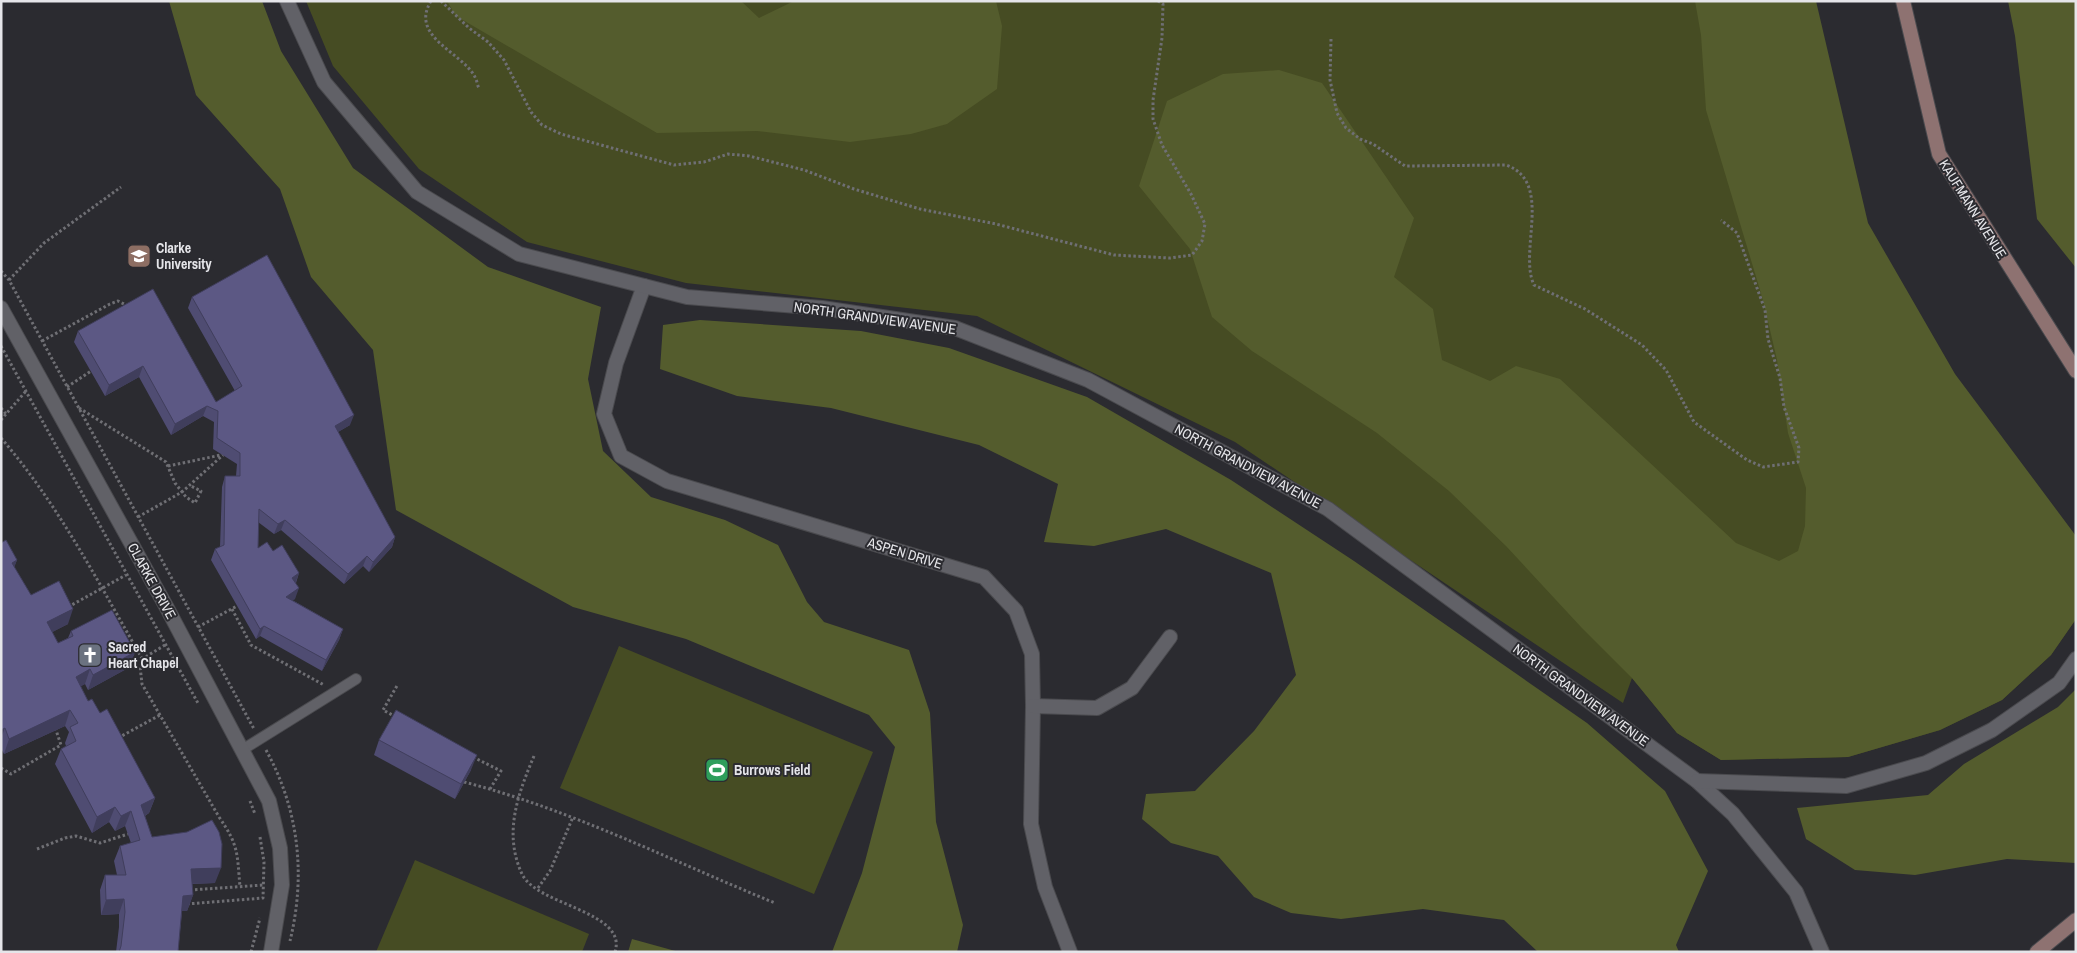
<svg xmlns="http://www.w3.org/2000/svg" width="2077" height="953" font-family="'Archivo Narrow',sans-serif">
<rect width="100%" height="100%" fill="#2b2b30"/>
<!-- green -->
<g fill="#464c23">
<polygon points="306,1 1781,1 1883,297 2076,619 2051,655 2002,700 1940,730 1848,757 1721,760 1677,733 1632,678 1623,703 1235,442 977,316 686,283 527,242 419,169 333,66"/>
<polygon points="619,646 873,752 814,894 560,788"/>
<polygon points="415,860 589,934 582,952 376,952"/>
</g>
<!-- forest -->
<g fill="#545c2d">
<polygon points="169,1 262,1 281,51 353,168 488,267 601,307 588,379 603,451 651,497 725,520 778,545 807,602 824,622 909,650 930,713 936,822 963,925 957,952 832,952 862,873 895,747 869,715 686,639 573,607 396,510 373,350 311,277 280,189 196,95"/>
<polygon points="447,1 741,1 759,18 794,1 996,1 1002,26 997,89 947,124 911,134 850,142 757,131 657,133 456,16"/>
<polygon points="1695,1 1816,1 1868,223 1955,374 2076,536 2076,619 2051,655 2002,700 1940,730 1848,757 1721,760 1677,733 1632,678 1581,627 1506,546 1449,491 1377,433 1252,351 1212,317 1190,249 1139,186 1167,101 1223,74 1279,70 1322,83 1414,218 1394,277 1433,309 1442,360 1490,381 1516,366 1560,379 1736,543 1779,561 1798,551 1805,526 1806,488 1788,433 1777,360 1763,300 1706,110 1701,35"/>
<polygon points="2008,1 2076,1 2076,268 2037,219 2015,36"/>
<polygon points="700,320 861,331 949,348 1087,397 1231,480 1354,561 1587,723 1665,791 1708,871 1676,945 1679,952 1538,952 1504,920 1423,909 1341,919 1291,913 1254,897 1218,856 1171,843 1142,819 1146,794 1195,791 1254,731 1296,675 1271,573 1166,529 1094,546 1044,542 1058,484 979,445 831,408 737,396 660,369 663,325"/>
<polygon points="2076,689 2076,863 2007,859 1915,875 1855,870 1806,839 1797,808 1928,795 1964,764 2058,707"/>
<polygon points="632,939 679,952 628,952"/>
</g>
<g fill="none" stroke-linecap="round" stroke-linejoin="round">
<!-- service casing -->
<g stroke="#4a4a4e" stroke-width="12">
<polyline id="service" points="242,750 356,679"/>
</g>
<!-- minor casing -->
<g stroke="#4a4a4e" stroke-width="16">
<g id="minor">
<polyline points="644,286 616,363 604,414 621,456 667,481 984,577 1016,611 1032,654 1033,706 1031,824 1045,887 1070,952"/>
<polyline points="1,308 167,608 269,801 280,848 282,885 271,952"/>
<polyline points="1033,706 1097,708 1132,688 1170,637"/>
</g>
</g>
<!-- tertiary casing -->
<g stroke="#4a4a4e" stroke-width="16">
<g id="tertiary">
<polyline points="287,1 324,82 417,192 519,254 687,297 822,308 955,328 1088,380 1328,509 1697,781 1733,814 1796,892 1822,952"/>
<polyline points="1697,781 1846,786 1926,763 1992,730 2059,683 2076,659"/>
</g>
</g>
<!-- secondary casing -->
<g stroke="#4a4a4e" stroke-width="16">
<g id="secondary">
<polyline points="1903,1 1939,154 2076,371"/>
<polyline points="2037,952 2076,920"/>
</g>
</g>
<!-- path -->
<g stroke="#6f6f74" stroke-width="3" stroke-dasharray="2.5 2.5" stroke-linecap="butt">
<path d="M431,1C409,37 462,52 475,77C477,80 477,85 479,88"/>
<polyline points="441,1 469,28 488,42 504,60 531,112 542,125 561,134 674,165 704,162 728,154 749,156 804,170 854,189 920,209 996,224 1114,255 1170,258 1192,255 1202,241 1205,224 1191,194 1162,145 1153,119 1153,100 1162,38 1163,4 1158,1"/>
<path d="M1331,39L1330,80L1337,113L1346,128L1360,139L1373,144L1405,166L1506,165C1554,182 1518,251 1534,285L1585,309L1642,345L1666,370L1694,422L1747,460L1763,467L1798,462L1799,448L1784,407L1780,378L1768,339L1765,310L1737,233L1721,220"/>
<polyline points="1,271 9,280 254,729"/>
<polyline points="9,280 44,243 121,187"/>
<polyline points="42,341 110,304 118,301 130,307"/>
<polyline points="1,346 199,705"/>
<polyline points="67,387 91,371"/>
<polyline points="1,408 6,414 26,391"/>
<polyline points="79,408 166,462 175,483 186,497 195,503 201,491 191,486"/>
<polyline points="1,420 6,414"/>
<path d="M1,438C59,505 99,584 143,660"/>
<polyline points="168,466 221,455"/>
<polyline points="138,517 182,492 223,455"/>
<polyline points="68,607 126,575"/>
<polyline points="232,609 251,645 324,685"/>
<polyline points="198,627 237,606"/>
<path d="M165,645L147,656L140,666L142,684L219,817C239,846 237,853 240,887"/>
<polyline points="396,717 383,710 398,684"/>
<polyline points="118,738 160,715"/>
<path d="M266,750C299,810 306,875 290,941"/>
<path d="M534,756C518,794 503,833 522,874C537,906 628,911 615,952"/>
<polyline points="473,757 501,771 490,789"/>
<polyline points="1,768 11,774 61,745 56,730"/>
<path d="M464,782C572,810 672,861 775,903"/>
<polyline points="250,801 255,814"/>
<polyline points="37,849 65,838 76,836 100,843 128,834"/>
<polyline points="538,888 550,871 573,817"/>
<polyline points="190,890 264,885"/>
<polyline points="187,904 263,898 264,862 260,837"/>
<polyline points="251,952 260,918"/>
</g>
<!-- service -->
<use href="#service" stroke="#616167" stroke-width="10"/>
<!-- minor -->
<use href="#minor" stroke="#616167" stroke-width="14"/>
<!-- tertiary -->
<use href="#tertiary" stroke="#616167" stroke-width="14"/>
<!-- secondary -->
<use href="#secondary" stroke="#8e7271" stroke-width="14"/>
</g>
<!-- wall -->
<g fill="#4f4c72">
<polygon points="192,297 350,425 338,432 395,537 392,547 369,572 363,566 344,584 281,530 274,534 258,522 258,548 273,551 299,573 296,583 295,599 292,600 343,629 339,640 322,671 260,636 256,639 211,560 215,549 220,547 222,487 225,476 236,476 237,464 213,449 214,422 203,416 171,435 139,377 105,396 74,342 78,331 216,402 235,391 188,308"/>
<polygon points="1,543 17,560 14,567 31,595 68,624 52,632 58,643 68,638 71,631 135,652 130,667 88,690 85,684 80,686 88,701 100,713 155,798 149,813 145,816 152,837 215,883 192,884 193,895 187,911 182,911 178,952 116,952 119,927 119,914 101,915 100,890 105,875 117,875 114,861 120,846 131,843 125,826 115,831 109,822 92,833 55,764 61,749 66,746 65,743 69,732 65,726 4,754 1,748"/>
<polygon points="379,740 471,770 455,799 374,755"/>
</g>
<!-- shaded-wall -->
<g fill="#403e5c">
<polygon points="143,366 139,377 105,396 109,385"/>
<polygon points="207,406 203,416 171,435 175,424"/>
<polygon points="354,415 350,425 331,436 335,426"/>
<polygon points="285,520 281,530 274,534 278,524"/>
<polygon points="395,537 392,547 369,572 373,562"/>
<polygon points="367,556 363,566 344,584 348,574"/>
<polygon points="17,560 11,576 12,563"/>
<polygon points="299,573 295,584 292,578"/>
<polygon points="299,588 295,599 282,607 286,597"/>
<polygon points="73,609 68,624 41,638 47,622"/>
<polygon points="264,626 260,636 256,639 260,629"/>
<polygon points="343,629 339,640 322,671 326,660"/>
<polygon points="135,652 130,667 88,690 93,675"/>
<polygon points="90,669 85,684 70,693 76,677"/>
<polygon points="70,710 65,726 4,754 9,739"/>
<polygon points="5,728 1,738 1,730"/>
<polygon points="477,755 471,770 455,799 461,784"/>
<polygon points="155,798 149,813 136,821 141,805"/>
<polygon points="115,807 109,822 92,833 97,817"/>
<polygon points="131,811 125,826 115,831 121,816"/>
<polygon points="221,868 215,883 185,884 191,869"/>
<polygon points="193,895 187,911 178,911 183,896"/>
<polygon points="124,899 119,914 101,915 106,900"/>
</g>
<!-- building -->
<g fill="#5c5884" stroke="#403e5c">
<polygon points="267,255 354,415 335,426 395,537 373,562 367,556 348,574 285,520 278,524 259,509 258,548 267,542 273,551 282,545 299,573 292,578 299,588 286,597 343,629 326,660 264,626 260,629 215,549 224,545 225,476 240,476 240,453 217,438 218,411 207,406 175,424 143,366 109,385 78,331 153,289 216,402 242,386 192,297"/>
<polygon points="6,540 17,560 12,563 31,595 59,581 73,609 47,622 58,643 73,636 71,631 112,610 135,652 93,675 90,669 76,677 88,701 92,699 100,713 107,709 155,798 141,805 152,837 187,832 212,820 219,832 222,844 221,868 191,869 193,895 183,896 178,952 119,952 121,946 125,912 124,899 106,900 105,875 126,875 120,846 140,840 131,811 121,816 115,807 97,817 61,749 76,741 70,727 78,723 70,710 9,739 5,728 1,730 1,543"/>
<polygon points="396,710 477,755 461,784 379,740"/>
</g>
<!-- icons -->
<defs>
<g id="university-square" transform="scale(1.25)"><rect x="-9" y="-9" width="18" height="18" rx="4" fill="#8d6e63" stroke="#2b2b30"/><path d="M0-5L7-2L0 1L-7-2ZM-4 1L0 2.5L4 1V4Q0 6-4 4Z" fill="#fff"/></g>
<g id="church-square" transform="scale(1.25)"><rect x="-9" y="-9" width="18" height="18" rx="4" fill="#6b7280" stroke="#2b2b30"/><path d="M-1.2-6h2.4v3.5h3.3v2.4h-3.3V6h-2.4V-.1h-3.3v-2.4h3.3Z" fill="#fff"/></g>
<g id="stadium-square" transform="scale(1.25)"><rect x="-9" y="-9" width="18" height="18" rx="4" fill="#2e9e5b" stroke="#2b2b30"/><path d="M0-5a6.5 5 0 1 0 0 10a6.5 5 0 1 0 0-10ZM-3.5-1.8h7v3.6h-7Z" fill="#fff"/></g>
</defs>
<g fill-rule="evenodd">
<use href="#university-square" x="139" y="256"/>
<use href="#church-square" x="90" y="655"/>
<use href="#stadium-square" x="717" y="770"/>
</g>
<g text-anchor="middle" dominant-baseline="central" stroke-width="4" stroke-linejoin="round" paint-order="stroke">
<!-- street labels -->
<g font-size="14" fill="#e5e5e9" stroke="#2b2b30">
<text transform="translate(1973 209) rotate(58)">KAUFMANN AVENUE</text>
<text transform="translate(875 318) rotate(8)">NORTH GRANDVIEW AVENUE</text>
<text transform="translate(1248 466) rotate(28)">NORTH GRANDVIEW AVENUE</text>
<text transform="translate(905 553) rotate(17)">ASPEN DRIVE</text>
<text transform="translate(152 581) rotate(61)">CLARKE DRIVE</text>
<text transform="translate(1581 695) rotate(36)">NORTH GRANDVIEW AVENUE</text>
</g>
<!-- poi labels -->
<g font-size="14" font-weight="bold" fill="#e5e5e9" stroke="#2b2b30" text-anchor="start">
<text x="156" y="248">Clarke<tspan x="156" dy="16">University</tspan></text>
<text x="108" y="647">Sacred<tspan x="108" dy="16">Heart Chapel</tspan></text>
<text x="734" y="770">Burrows Field</text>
</g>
</g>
<!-- border -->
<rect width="2077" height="953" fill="none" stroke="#e5e5e9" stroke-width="5"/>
</svg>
